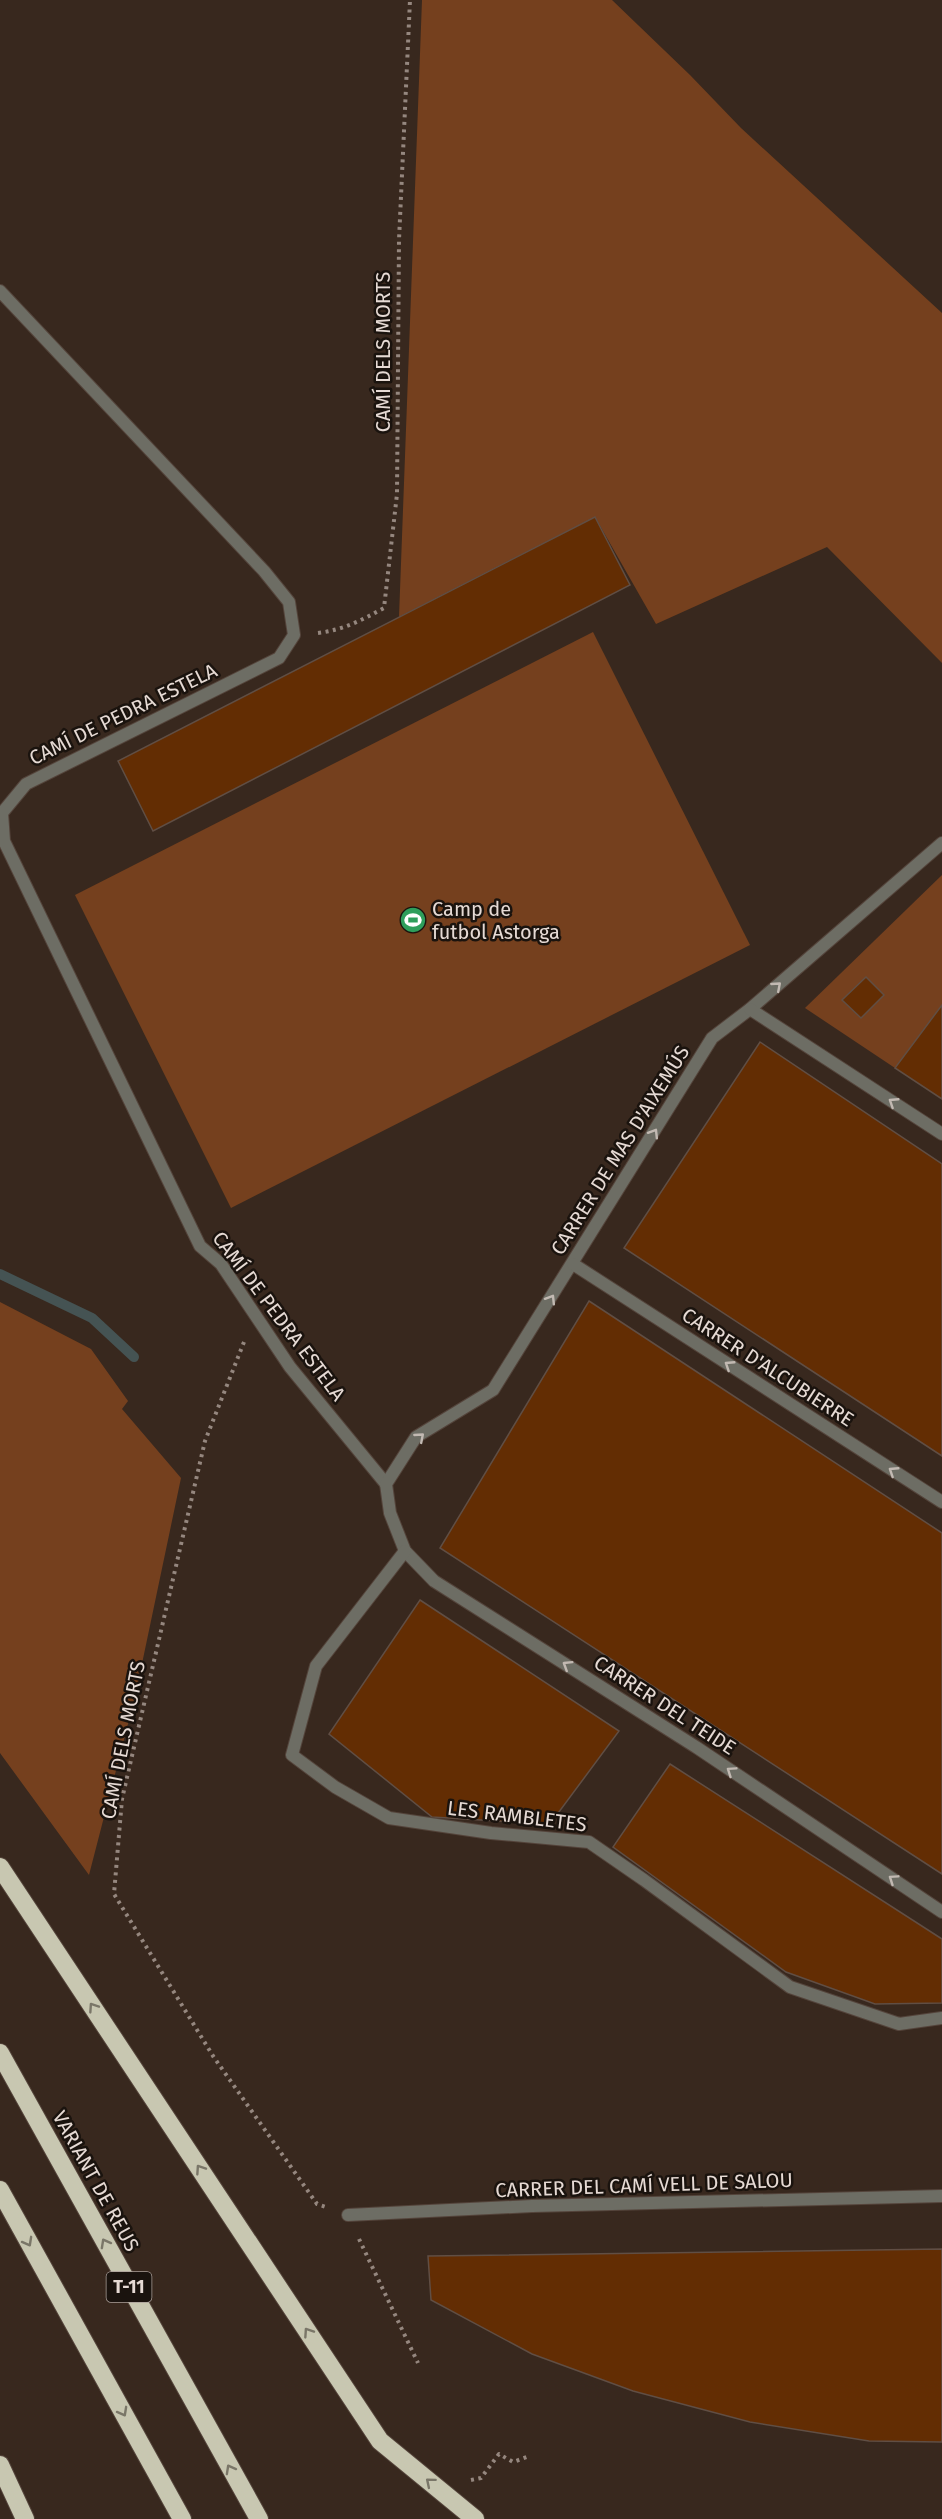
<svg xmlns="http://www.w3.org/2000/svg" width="942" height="2519" font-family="'Fira Sans',sans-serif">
<rect width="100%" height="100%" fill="#38281e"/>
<!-- green -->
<g fill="#75401e">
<polygon points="422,0 612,0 690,75 741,128 942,313 942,663 827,547 656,624 595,517 399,617"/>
<polygon points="593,632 750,945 231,1208 75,895"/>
<polygon points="942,875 942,1005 895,1068 805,1008"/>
<polygon points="0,1302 91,1349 128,1401 122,1409 181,1478 135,1697 89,1875 0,1753"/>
</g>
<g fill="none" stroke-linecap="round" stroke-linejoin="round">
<!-- stream -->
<polyline stroke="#455353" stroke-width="10" points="0,1274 92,1318 134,1357"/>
</g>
<!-- building -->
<g fill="#632d03" stroke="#604e44" stroke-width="1.5">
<polygon points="595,517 630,585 153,831 118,761"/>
<polygon points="866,977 884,995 861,1018 842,1000"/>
<polygon points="942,1005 942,1099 895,1068"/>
<polygon points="760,1042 942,1164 942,1456 624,1248"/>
<polygon points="589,1301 942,1533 942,1874 440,1548"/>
<polygon points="420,1600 619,1731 550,1824 432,1817 329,1734"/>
<polygon points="670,1764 942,1939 942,2003 875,2004 786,1972 613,1847"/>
<polygon points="942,2249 942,2442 869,2441 750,2422 633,2391 532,2354 431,2300 428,2256"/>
</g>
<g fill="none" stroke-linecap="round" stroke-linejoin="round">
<!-- lane casing -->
<g stroke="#54443b" stroke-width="14">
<polyline id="lane" points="0,291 264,571 289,602 294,635 279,658 26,784 2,813 4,841 200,1246 221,1264 290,1367 386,1484"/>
</g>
<!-- street casing -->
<g stroke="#54443b" stroke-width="14">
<g id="street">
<polyline points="942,843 750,1009 712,1038 493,1390 416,1437 386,1484 390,1513 405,1551 434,1581 696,1747 942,1912"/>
<polyline points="750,1009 942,1134"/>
<polyline points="573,1264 942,1502"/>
<polyline points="405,1551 316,1666 292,1755 335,1787 389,1818 491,1833 589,1842 644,1880 790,1987 899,2024 942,2018"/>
<polyline points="348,2215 532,2206 942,2196"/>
</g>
</g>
<!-- highway casing -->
<g stroke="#54443b" stroke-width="20">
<g id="highway">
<polyline points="0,1867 380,2441 475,2519"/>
<polyline points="0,2053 259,2519"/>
<polyline points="0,2190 182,2519"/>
<polyline points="0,2465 25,2519"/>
</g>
</g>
<!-- path -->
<g stroke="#95877f" stroke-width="4" stroke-dasharray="3 4.5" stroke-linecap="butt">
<path d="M318,633C343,630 362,620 384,608L397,494L399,240L410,0"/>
<polyline points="244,1342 205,1441 122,1799 114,1894 213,2056 317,2204 326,2207"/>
<polyline points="359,2239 418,2363"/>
<polyline points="471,2480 481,2478 499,2454 513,2462 527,2457"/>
</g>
<!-- lane -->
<use href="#lane" stroke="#6d6d64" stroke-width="12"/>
<!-- street -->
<use href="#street" stroke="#6d6d64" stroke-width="12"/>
<!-- highway -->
<use href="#highway" stroke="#c8c7b1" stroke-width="18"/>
</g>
<!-- one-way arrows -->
<defs><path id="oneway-chevron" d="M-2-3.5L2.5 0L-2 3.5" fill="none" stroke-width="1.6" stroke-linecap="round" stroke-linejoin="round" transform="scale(1.5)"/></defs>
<g stroke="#c2b9b2">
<use href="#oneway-chevron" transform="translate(777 986) rotate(-41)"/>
<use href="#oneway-chevron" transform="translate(893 1102) rotate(-147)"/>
<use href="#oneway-chevron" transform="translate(654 1133) rotate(-58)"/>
<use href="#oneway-chevron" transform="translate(551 1299) rotate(-58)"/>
<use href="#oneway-chevron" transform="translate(729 1365) rotate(-147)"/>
<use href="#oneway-chevron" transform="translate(420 1437) rotate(-41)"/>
<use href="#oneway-chevron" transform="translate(893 1471) rotate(-147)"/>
<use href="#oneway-chevron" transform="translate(567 1665) rotate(-148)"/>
<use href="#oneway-chevron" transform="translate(731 1771) rotate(-146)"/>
<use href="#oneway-chevron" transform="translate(893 1879) rotate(-146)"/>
</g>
<g stroke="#7a7668">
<use href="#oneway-chevron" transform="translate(93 2007) rotate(-124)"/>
<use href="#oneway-chevron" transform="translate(200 2169) rotate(-124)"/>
<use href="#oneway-chevron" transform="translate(28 2242) rotate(61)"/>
<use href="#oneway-chevron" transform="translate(105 2243) rotate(-119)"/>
<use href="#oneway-chevron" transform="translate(308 2332) rotate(-124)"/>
<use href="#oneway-chevron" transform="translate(123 2412) rotate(61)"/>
<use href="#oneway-chevron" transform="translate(230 2469) rotate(-119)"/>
<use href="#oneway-chevron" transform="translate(430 2482) rotate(-140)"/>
</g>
<!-- icons -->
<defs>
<g id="stadium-disc" transform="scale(1.35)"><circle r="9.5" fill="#2e9e5b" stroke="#1a130e"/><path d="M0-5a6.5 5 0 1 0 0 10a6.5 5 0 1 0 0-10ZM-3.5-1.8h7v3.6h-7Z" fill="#fff"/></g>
</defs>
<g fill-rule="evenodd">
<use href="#stadium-disc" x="413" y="920"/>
</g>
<g text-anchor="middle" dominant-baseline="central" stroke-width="5" stroke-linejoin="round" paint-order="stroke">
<!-- shield labels -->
<rect fill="#1a130e" stroke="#a99e99" stroke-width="1.5" x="106.5" y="2272" width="45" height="30" rx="4.5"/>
<g font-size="18" font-weight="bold" fill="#e6dad4">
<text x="129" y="2287">T-11</text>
</g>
<!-- street labels -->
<g font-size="20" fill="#e6dad4" stroke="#1a130e">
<text transform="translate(383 352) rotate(-90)">CAMÍ DELS MORTS</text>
<text transform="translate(123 714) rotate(-26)">CAMÍ DE PEDRA ESTELA</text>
<text transform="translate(620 1150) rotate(-58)">CARRER DE MAS D'AIXEMÚS</text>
<text transform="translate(279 1316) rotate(53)">CAMÍ DE PEDRA ESTELA</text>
<text transform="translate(768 1367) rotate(33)">CARRER D'ALCUBIERRE</text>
<text transform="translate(665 1705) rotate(33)">CARRER DEL TEIDE</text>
<text transform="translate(123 1740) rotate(-79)">CAMÍ DELS MORTS</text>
<text transform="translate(517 1816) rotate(7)">LES RAMBLETES</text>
<text transform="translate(96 2181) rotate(61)">VARIANT DE REUS</text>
<text transform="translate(644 2185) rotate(-2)">CARRER DEL CAMÍ VELL DE SALOU</text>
</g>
<!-- poi labels -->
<g font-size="20" fill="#e6dad4" stroke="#1a130e" text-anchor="start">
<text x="432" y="909">Camp de<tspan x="432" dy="23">futbol Astorga</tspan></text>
</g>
</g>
</svg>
